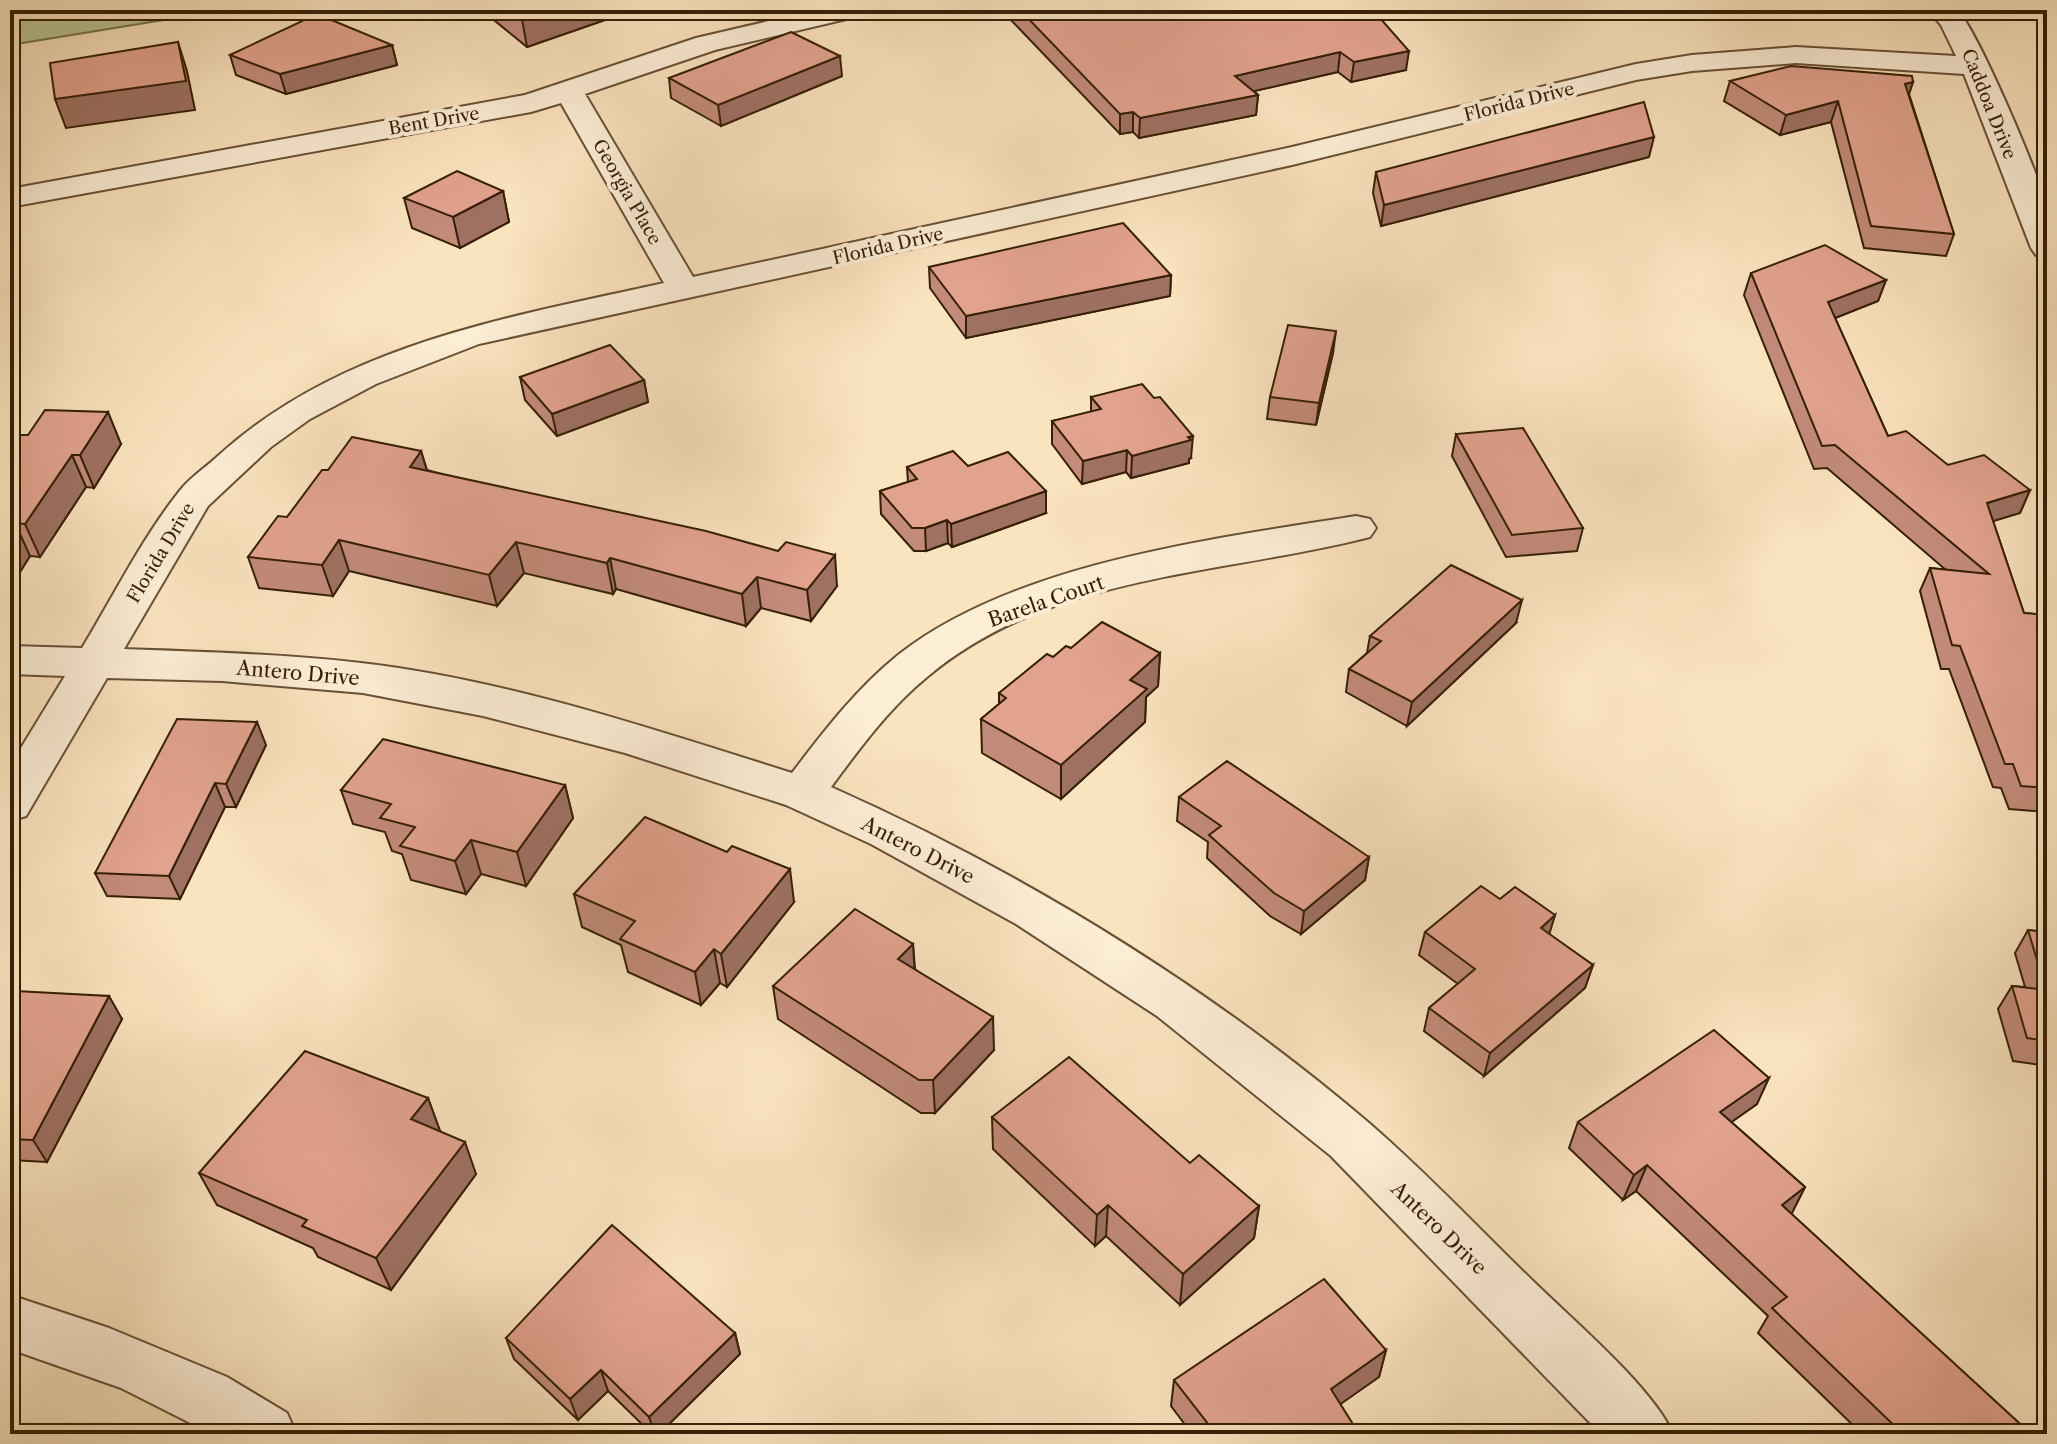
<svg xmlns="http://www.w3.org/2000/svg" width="2057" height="1444" font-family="'Libre Caslon Text',serif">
<rect width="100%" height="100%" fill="#fae3bf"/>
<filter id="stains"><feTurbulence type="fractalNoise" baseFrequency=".0025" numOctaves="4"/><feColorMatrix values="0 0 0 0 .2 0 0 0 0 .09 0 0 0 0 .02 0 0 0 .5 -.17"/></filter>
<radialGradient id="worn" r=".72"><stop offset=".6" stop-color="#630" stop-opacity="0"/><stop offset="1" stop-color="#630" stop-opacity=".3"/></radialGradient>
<!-- green -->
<polygon fill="#bac495" stroke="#78724e" stroke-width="2" points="10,10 225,10 10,45"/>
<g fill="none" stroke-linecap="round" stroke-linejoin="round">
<!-- street casing -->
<g stroke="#675034" stroke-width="4">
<g id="street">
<path d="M816,10H863L859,16L715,50L585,94L693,277L1292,147L1636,64L1692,55L1796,47L1956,56L1941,25L1928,10H1957C1976,27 2041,179 2047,208C2050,223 2047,242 2047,258L2036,255L2031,248L1964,74L1796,63L1692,71L1636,80L1292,165L479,344L376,384L310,419L271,447L208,506L124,649C203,652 283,654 361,663C508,680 652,729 792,773C824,731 857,688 898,655C1015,563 1212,539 1356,516L1370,519L1376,528L1370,537C1222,575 1050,573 927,677C889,708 860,748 831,787C1024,873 1208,986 1369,1123C1427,1173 1480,1230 1535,1283C1573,1320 1653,1388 1673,1434H1601L1331,1156L1157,1016L1016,924L871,844L786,805L625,753L483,716L363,693L222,681L107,678L26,816L10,821V766L65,676L10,674V646L82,648C113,597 141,540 178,493C188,479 205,468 218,456C341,344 506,318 664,283L561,103L531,112L10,207V189L525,95L696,38Z"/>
<polygon points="10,1295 109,1328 227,1377 287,1413 296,1434 212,1434 121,1388 10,1349"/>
</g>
</g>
<!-- street -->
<use href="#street" fill="#fcedd5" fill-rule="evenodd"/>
</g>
<!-- wall -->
<g fill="#c28b7a" stroke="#361f06" stroke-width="2">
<polygon points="484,10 628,10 628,12 527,47 484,12"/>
<polygon points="1009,10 1373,10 1406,70 1351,82 1338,72 1254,91 1258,95 1256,115 1139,138 1133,132 1120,134 1009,18"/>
<polygon points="392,45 397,65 286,94 236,75 230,55"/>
<polygon points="842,76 721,126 671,98 669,78"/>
<polygon points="1730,81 1913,82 1909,94 1954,234 1946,256 1864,248 1831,122 1780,135 1724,101"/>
<polygon points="1649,157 1381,226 1373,193 1376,172"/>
<polygon points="503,191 509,222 460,248 412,228 404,198"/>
<polygon points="929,267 1171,275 1170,296 966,338 930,288"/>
<polygon points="1751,273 1886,280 1878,301 1835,318 1888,436 1948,465 2030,490 2020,513 1993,521 2024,613 2047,615 2047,812 2009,809 2001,788 1993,787 1949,669 1941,669 1920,591 1930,568 1946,570 1827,468 1814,469 1744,295"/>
<polygon points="1333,353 1316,425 1267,419 1270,397"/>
<polygon points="520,377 644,380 648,402 557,436 525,400"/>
<polygon points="1091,397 1191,458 1189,459 1189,463 1131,478 1126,472 1082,484 1052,444 1052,421 1091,412"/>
<polygon points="1456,434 1583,528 1577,551 1506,557 1452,456"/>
<polygon points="10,435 121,444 94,488 86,487 40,557 30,556 20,572 10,572"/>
<polygon points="421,451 427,470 837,586 811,621 761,608 746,626 616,589 613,594 524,573 497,606 349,571 333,596 259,588 248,557 287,517 328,470"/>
<polygon points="968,466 1046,513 952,547 948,543 926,551 914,551 881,514 880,491 908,482 907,467"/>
<polygon points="1516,623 1407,726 1346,692 1349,669 1367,653 1370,636"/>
<polygon points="1071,648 1160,653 1158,686 1146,697 1145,722 1061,799 982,753 981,719 999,704 999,693 1053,657"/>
<polygon points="266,745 236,807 225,807 180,899 107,896 95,873"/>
<polygon points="565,785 573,818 526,886 481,874 466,894 411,880 402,854 392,851 385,832 353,824 341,790"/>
<polygon points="1179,797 1369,857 1365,880 1301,934 1270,916 1207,858 1208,842 1177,821"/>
<polygon points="574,894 794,902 727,987 720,983 701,1005 628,972 621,945 582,927"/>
<polygon points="1500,899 1555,915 1549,934 1593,965 1585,988 1484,1076 1424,1031 1429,1008 1458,984 1419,955 1425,932"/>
<polygon points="2028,930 2047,932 2047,1066 2013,1061 1998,1009 2012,986 2025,987 2015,953"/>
<polygon points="913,944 915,969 994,1050 935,1113 921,1113 778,1019 773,986"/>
<polygon points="10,999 122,1019 47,1162 10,1160"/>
<polygon points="428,1098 440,1131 476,1174 391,1290 318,1257 313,1248 217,1205 199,1173"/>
<polygon points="1757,1104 1731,1122 1805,1187 1791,1214 2031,1434 1862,1434 1758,1333 1768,1316 1636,1191 1623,1200 1569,1148 1578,1122"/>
<polygon points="992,1117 1190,1163 1259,1206 1254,1238 1180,1305 1106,1236 1095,1246 993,1149"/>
<polygon points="735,1333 740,1354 659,1434 652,1434 608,1391 578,1420 514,1359 506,1338"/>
<polygon points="1386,1350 1379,1377 1340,1404 1359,1434 1192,1434 1171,1406 1174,1380"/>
</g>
<!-- shaded-wall -->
<g fill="#9e7163" stroke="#361f06" stroke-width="2">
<polygon points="548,10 628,10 628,12 527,47 522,19"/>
<polygon points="178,42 187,71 195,110 66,128 55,99"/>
<polygon points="392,45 397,65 286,94 280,74"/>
<polygon points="1409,51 1406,70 1351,82 1354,62"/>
<polygon points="1340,52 1338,72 1233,96 1235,76"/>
<polygon points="840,56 842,76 721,126 718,105"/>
<polygon points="1913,82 1906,102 1905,84"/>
<polygon points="1258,95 1256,115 1139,138 1140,118"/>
<polygon points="1838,101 1831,122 1780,135 1786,115"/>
<polygon points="1133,112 1133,132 1120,134 1120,114"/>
<polygon points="1654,137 1649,157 1381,226 1384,205"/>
<polygon points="503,191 509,222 460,248 453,217"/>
<polygon points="1171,275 1170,296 966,338 966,316"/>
<polygon points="1886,280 1878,301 1820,324 1828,302"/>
<polygon points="1336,331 1333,353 1316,425 1319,403"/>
<polygon points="644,380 648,402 557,436 552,414"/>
<polygon points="108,412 121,444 94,488 80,455"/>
<polygon points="1193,436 1191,458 1189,459 1189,463 1131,478 1132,456"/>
<polygon points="1127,450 1126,472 1082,484 1083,461"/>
<polygon points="421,451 430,481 410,467"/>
<polygon points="72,455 86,487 40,557 25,524"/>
<polygon points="2030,490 2020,513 1977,526 1987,503"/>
<polygon points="1046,491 1046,513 952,547 951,524"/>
<polygon points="947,520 948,543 926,551 925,528"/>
<polygon points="15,523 30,556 20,572 10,552 10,530"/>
<polygon points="339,540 349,571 333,596 322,565"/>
<polygon points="516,542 524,573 497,606 489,575"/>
<polygon points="835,555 837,586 811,621 807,590"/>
<polygon points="610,558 616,589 613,594 607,563"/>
<polygon points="757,577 761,608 746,626 742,594"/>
<polygon points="1522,600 1516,623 1407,726 1412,702"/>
<polygon points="1160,653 1158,686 1146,697 1145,722 1061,799 1061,765 1130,680"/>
<polygon points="257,722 266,745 236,807 226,784"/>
<polygon points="215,783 225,807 180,899 169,876"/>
<polygon points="565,785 573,818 526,886 517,852"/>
<polygon points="471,840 481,874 466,894 455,861"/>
<polygon points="1369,857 1365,880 1301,934 1304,911"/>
<polygon points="790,869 794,902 727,987 721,954"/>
<polygon points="1555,915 1548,938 1541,928"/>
<polygon points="913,944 915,978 898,959"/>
<polygon points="714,949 720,983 701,1005 695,972"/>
<polygon points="1593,965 1585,988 1484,1076 1490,1053"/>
<polygon points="109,996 122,1019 47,1162 33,1140"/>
<polygon points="993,1017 994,1050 935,1113 933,1080"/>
<polygon points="1769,1078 1757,1104 1709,1138 1720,1112"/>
<polygon points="428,1098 440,1131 424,1152 411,1119"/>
<polygon points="465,1142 476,1174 391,1290 376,1258"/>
<polygon points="1647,1165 1636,1191 1623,1200 1634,1175"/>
<polygon points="1805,1187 1792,1213 1769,1230 1782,1205"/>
<polygon points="1108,1205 1106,1236 1095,1246 1097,1215"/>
<polygon points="1259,1206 1254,1238 1180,1305 1183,1274"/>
<polygon points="735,1333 740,1354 659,1434 655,1434 649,1417"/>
<polygon points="1386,1350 1379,1377 1325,1415 1331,1389"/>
<polygon points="601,1370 608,1391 578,1420 570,1399"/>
</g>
<!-- building -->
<g fill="#e1a28e" stroke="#361f06" stroke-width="2">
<polygon points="511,10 548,10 522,19"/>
<polygon points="1020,10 1373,10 1409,51 1354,62 1340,52 1235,76 1258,95 1140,118 1133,112 1120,114"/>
<polygon points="317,14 392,45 280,74 230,55"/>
<polygon points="791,32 840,56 718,105 669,78"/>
<polygon points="178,42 186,81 55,99 50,63"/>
<polygon points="1791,66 1912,76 1913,82 1905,84 1954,234 1871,226 1838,101 1786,115 1730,81"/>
<polygon points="1644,102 1654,137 1384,205 1376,172"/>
<polygon points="457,171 503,191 453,217 404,198"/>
<polygon points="1123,223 1171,275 966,316 929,267"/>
<polygon points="1825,245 1886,280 1828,302 1888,436 1906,431 1948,465 1984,455 2030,490 1987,503 2024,613 2047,615 2047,788 2021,786 2013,764 2005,764 1960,646 1952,645 1930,568 1989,574 1835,445 1822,446 1751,273"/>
<polygon points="1288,325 1336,331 1319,403 1270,397"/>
<polygon points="610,345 644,380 552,414 520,377"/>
<polygon points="1142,384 1154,398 1160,397 1193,436 1188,437 1191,440 1132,456 1127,450 1083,461 1052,421 1101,409 1091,397"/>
<polygon points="45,410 108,412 80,455 72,455 25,524 15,523 10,530 10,435 28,435"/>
<polygon points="1523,428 1583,528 1512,535 1456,434"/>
<polygon points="352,437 421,451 410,467 706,531 778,551 786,542 835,555 807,590 757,577 742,594 610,558 607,563 516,542 489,575 339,540 322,565 248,557 278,516 287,517 322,470 328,470"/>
<polygon points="953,451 968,466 1008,452 1046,491 951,524 947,520 925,528 912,528 880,491 917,479 907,467"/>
<polygon points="1451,565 1522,600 1412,702 1349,669 1381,641 1370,636"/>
<polygon points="1102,622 1160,653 1130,680 1147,689 1061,765 981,719 1006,698 999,693 1047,654 1053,657 1066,646 1071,648"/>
<polygon points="177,719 257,722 226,784 215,783 169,876 95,873"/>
<polygon points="383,739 565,785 517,852 471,840 455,861 400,846 415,827 380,818 391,804 341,790"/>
<polygon points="1227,761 1369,857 1304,911 1274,893 1209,835 1221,826 1179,797"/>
<polygon points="645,817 727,852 732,846 790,869 721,954 714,949 695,972 620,939 635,921 574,894"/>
<polygon points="1481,886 1500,899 1515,887 1555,915 1541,928 1593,965 1490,1053 1429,1008 1475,969 1425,932"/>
<polygon points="855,909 913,944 898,959 993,1017 933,1080 919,1080 773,986"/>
<polygon points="2028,930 2047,932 2047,1041 2027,1038 2012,986 2046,990"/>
<polygon points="15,991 109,996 33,1140 10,1139 10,999"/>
<polygon points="1714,1030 1769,1078 1720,1112 1805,1187 1782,1205 2031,1434 1918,1434 1914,1430 1910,1434 1903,1434 1772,1308 1787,1297 1647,1165 1634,1175 1578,1122"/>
<polygon points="305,1051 428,1098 411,1119 465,1142 376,1258 302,1226 307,1220 199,1173"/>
<polygon points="1069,1057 1190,1163 1199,1155 1259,1206 1183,1274 1108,1205 1097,1215 992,1117"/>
<polygon points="612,1225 735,1333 649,1417 601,1370 570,1399 506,1338"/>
<polygon points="1324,1279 1386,1350 1331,1389 1359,1434 1216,1434 1174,1380"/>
</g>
<g text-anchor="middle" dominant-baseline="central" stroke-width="8" stroke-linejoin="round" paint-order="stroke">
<!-- far-street labels -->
<g font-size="18" fill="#361f06" stroke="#fcedd5">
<text transform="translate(1519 102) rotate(-14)">Florida Drive</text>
<text transform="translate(1989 104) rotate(68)">Caddoa Drive</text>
<text transform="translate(434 121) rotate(-10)">Bent Drive</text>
<text transform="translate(627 192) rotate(60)">Georgia Place</text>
<text transform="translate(888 246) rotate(-13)">Florida Drive</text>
<text transform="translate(161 553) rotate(-59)">Florida Drive</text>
</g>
<!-- street labels -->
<g font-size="20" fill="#361f06" stroke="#fcedd5">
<text transform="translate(1046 601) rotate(-19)">Barela Court</text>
<text transform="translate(298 673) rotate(5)">Antero Drive</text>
<text transform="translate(918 850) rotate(27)">Antero Drive</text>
<text transform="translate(1439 1228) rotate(44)">Antero Drive</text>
</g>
</g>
<!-- margin -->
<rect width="2057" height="1444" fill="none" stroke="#fae3bf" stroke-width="40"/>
<rect x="12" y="12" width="2033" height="1420" fill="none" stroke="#361f06" stroke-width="4"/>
<rect x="20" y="20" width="2017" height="1404" fill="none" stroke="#361f06" stroke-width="2"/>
<rect width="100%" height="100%" filter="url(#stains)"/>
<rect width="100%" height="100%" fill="url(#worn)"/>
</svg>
